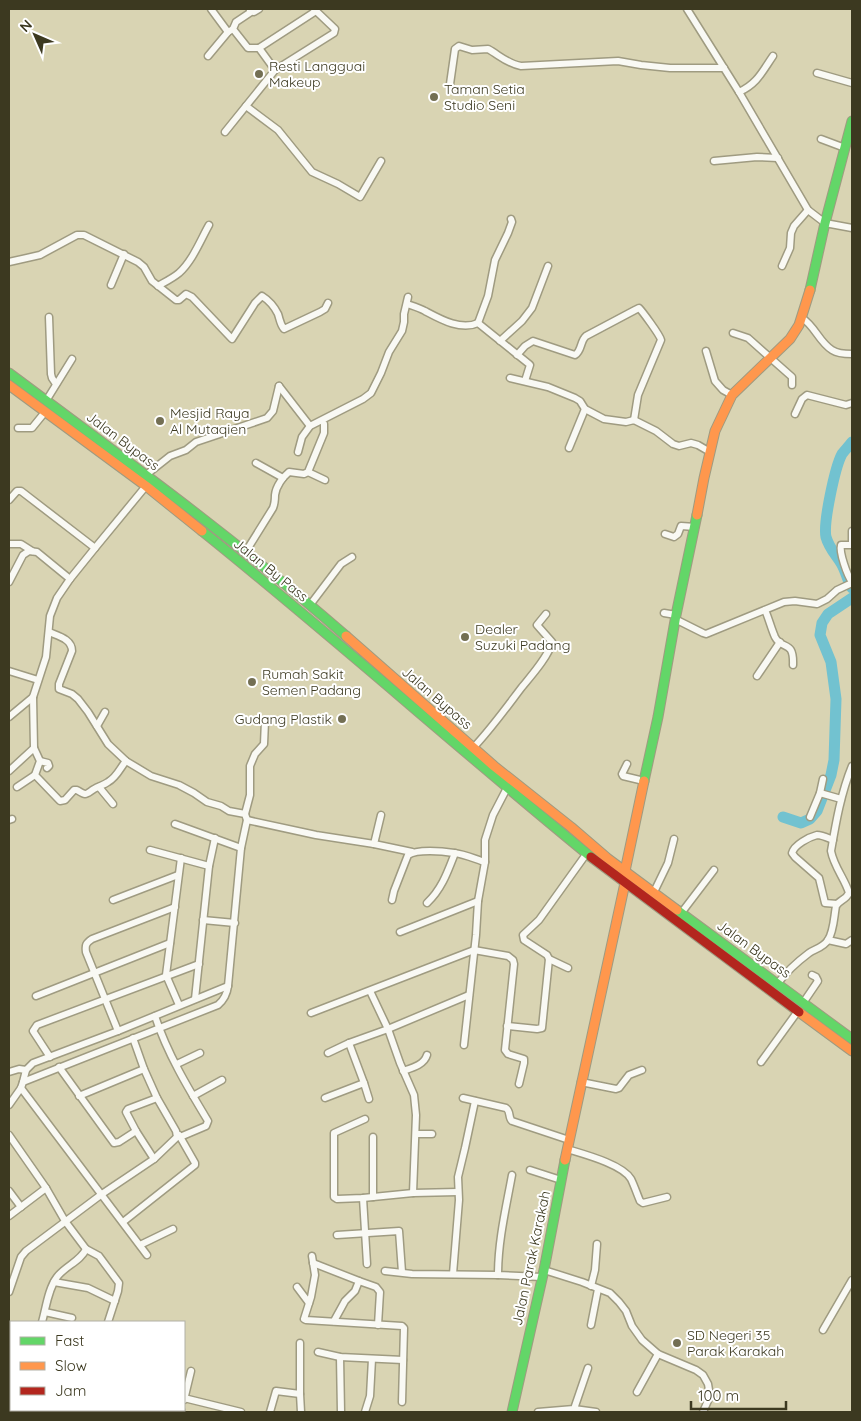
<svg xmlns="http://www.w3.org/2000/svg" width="861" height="1421" font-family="Quicksand,sans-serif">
<rect width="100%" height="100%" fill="#d9d4b3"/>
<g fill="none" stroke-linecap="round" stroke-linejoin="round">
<!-- river -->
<g stroke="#72c2d0" stroke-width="11">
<path d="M852,442C849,446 845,450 842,454C835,467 823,523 826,537C829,548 836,555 841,563C846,571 847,580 852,588"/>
<polyline points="783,817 801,823 810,819 817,811 831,775 834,760 836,699 831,662 820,635 822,623 828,614 852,598"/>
</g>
<!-- street casing -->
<g stroke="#9f9b81" stroke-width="9">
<g id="street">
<polyline points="211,9 228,32"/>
<polyline points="687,9 739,92 808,210 825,223 852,228"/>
<polyline points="250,10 254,12 259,9"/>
<polyline points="251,12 236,22 233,29 248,48 259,48 275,70"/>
<polyline points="259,48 316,11"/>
<polyline points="208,56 228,32 233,29"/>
<polyline points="817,73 852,83"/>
<path d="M450,84L455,49L459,46L472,50L488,49C499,55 508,64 521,66L618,61L641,65L670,68H724"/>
<path d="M739,92C757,84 762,72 773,56"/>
<polyline points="246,106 278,130 312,172 338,184 360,197 381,161"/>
<polyline points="225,132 275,70 334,33 335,29 314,9"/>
<polyline points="821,139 845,148"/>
<polyline points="714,161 757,157 778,158"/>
<path d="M9,262L40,255L77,235H84L138,262L144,267L152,281L176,300H179L186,294L192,297L232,339L255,303L262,296C270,301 274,306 278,314C280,320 280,324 284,329L320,312L325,309L328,303"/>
<polyline points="782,266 790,248 791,233 794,226 808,210"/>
<polyline points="111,285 124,254"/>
<path d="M158,286C165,282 173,278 179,273C193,260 200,241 209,225"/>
<path d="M407,304C413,306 420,308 425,311C440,319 461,331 478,323L529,364L530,365L525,381"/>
<polyline points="49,317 51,374 52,378 56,384"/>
<path d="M802,318C815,326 819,342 832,350C838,354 846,354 852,354"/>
<polyline points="478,323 488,296 495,260 508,233 512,222 511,219"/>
<polyline points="733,333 748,338 792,377 792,385"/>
<polyline points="500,341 522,321 532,308 548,266"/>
<polyline points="706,351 715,381 723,390 732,395"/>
<path d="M517,355L525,346L533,341L575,355C582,351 580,341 586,336L635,310L639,308C642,311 660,335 661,340L638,395L634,420"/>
<polyline points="510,378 548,387 575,398 580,401 585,409 604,419 626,422 634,420 656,431 673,444 679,446 691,443 698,445 710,452"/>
<polyline points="279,386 310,426"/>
<polyline points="46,401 72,359"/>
<polyline points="795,414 802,399 807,395 846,405 852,403"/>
<polyline points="18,428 32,428 45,412"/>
<polyline points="569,448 585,409"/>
<polyline points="298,452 302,437 310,426 363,399 371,393 381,373 389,352 402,331 404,322 404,314 408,297"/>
<polyline points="256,463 283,478"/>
<polyline points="308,472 325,480"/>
<polyline points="146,475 170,456 186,450 196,442 267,418 273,411 279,386"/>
<polyline points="9,500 17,491 21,491 95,548"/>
<path d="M852,531V544L851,545H841C839,552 847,575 852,582"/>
<polyline points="665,534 674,537 678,534 681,526 695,527"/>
<polyline points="9,544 21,544 32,551"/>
<path d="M245,553L273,508C275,503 275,500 275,495C276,486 283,477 289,472L304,474L308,472L324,433V424"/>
<polyline points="9,582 23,555 29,551 37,552 70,579"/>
<polyline points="310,605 341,564 352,557"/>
<path d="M765,610C769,619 771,628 775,637C782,651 794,639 793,665"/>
<polyline points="664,613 676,615"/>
<polyline points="675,619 703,633 706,634 784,602 795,601 817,604 827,599 837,590 852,583"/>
<polyline points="9,671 38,680"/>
<polyline points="757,676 780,642"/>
<polyline points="9,717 33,697 46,657 50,616 57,598 70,579 95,548 146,486"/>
<polyline points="97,726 105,712"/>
<path d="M34,748L40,761L35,775L60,801L65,800L74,790H77C87,796 85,795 94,789C99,786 104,785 108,782C117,777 120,768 126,761"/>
<path d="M473,748C491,729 506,708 522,687C531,676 549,656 552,642L537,625L546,614"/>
<polyline points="40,761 48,763 49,766 47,768"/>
<polyline points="627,764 622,774 623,776 644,781"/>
<polyline points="9,771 34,748 33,697"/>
<polyline points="17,787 35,775"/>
<polyline points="99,787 113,804"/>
<polyline points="820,793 841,799"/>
<polyline points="245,814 250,795 250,766 255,754 264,744 265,721"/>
<polyline points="381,815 374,844 412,852"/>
<polyline points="810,817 820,793 823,779"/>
<polyline points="9,820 12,819"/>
<polyline points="247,820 316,835 374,844"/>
<polyline points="175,824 241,848"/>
<path d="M833,840C828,838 822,835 817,835C809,837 794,845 792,853L795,857L819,878L825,903L837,904"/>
<polyline points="150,850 209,866"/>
<polyline points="654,892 668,863 674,839"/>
<polyline points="113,900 178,875"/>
<path d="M392,900L394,891L408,855C417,849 442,851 454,853C464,854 475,859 485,862"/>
<path d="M427,903C442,889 448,871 455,853"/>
<polyline points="682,912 714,870"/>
<polyline points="203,920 235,923"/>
<polyline points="400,932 478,901"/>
<polyline points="828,940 846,944 852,940"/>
<polyline points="549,959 568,968"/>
<path d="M778,983C787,971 797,962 809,953C815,949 824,947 828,940C834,931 834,916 836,906C839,900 846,900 849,893C845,879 834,867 831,851C836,822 841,793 852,766"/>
<polyline points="370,991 388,1029 400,1063 414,1095 416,1115 413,1193"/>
<polyline points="36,996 170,943"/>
<polyline points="195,999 209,866 215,838"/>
<polyline points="803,1003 818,981 816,977 812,975"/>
<polyline points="179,1005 166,975 181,858"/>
<polyline points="311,1013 474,950 508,956 513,960 514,964 505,1050 508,1054 524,1059 524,1063 519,1084"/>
<path d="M155,1016C167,1053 188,1088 208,1121L206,1126L180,1137"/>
<polyline points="507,1026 537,1029 542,1028 549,959 547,955 524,940 523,935 539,920 587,853"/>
<path d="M118,1031L86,952C85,945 86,943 92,939L175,907"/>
<polyline points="464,1045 476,935 478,901 485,862 485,840 493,815 507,788"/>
<polyline points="328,1053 349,1043 388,1029 469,995"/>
<polyline points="50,1057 33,1031 37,1025 199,964"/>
<polyline points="761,1062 798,1011"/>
<polyline points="177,1064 200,1053"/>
<polyline points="59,1067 114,1143 119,1142 136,1131"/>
<path d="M403,1071C412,1068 424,1065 427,1055"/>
<polyline points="9,1072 19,1069 26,1070"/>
<polyline points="23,1082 26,1070 33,1063 118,1031 228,986"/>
<polyline points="581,1082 616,1089 619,1088 629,1075 642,1070"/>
<polyline points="364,1083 369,1099"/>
<polyline points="21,1088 147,1255"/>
<polyline points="79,1096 144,1069"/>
<polyline points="193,1096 222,1080"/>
<polyline points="325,1098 364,1083 349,1043"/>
<path d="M463,1098L506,1108C511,1111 508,1118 512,1121L569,1140"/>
<path d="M9,1105L21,1088L23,1082L218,1005C224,1000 227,994 228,986L241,848L247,820L245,814L229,811L221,806L207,802L194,793L179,785L151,776L126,761L108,744L88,712L78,699L72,694L59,689V684L72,651C72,639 58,636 49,632"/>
<polyline points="365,1119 334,1133 334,1197 337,1199 363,1198 413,1193 458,1192"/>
<polyline points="416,1134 432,1134"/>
<path d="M9,1135L46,1188L65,1221L86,1249C81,1261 65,1266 57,1277C48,1289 46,1308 42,1322"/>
<polyline points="373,1137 373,1197"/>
<path d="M567,1149C583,1154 622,1164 631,1179C634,1185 637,1194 640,1201L643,1203L667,1197"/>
<polyline points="154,1159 136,1131 126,1112 128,1109 157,1098"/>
<polyline points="530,1170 561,1180"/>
<path d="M512,1175C506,1208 498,1241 498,1275L542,1277"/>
<polyline points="9,1191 21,1207"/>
<polyline points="363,1198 367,1264"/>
<polyline points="9,1216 46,1188"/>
<polyline points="123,1222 195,1165 195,1163 179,1135"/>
<polyline points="337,1235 399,1231 402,1272"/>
<polyline points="140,1245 173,1229"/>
<polyline points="86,1249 99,1256 119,1283 118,1291 108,1322"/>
<polyline points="312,1256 315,1275 311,1297 304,1319 306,1320 402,1326 404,1328 402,1402"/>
<polyline points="313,1263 359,1281"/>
<polyline points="544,1270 582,1282 610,1293 619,1302 626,1311 632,1326 642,1340 658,1354 696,1370 703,1375 708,1384 710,1396 703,1412"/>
<polyline points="385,1271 412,1274 498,1275"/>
<polyline points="453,1274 459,1200 458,1177 465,1148 475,1101"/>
<polyline points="54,1282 88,1288 115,1301"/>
<polyline points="591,1286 595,1270 597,1244"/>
<polyline points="297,1287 309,1303"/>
<polyline points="9,1292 21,1257 26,1251 102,1194 154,1159 177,1137 176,1131 157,1098 144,1069 133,1038"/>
<polyline points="45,1312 72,1318"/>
<polyline points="334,1321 345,1301 355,1291 359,1281 376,1287 380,1292 378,1325"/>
<polyline points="591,1325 598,1289"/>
<polyline points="823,1330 852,1280"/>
<polyline points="9,1331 11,1332"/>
<polyline points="318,1352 340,1357 403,1360"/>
<polyline points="340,1357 341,1412"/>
<polyline points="637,1392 658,1354"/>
<polyline points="300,1394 301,1412"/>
<polyline points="184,1398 241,1412"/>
<polyline points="184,1400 191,1371"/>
<polyline points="574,1409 596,1412"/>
<polyline points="64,1410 74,1412"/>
<polyline points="116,1411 120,1412"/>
<polyline points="12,1412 13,1410"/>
<polyline points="32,1412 32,1410"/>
<polyline points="81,1412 82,1410"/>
<polyline points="180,1412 181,1410"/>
<polyline points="270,1412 276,1391 300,1394 300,1343"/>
<polyline points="365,1412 370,1396 372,1359"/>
<polyline points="538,1412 574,1409 588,1368"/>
</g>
</g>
<!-- fast casing -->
<g stroke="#9f9b81" stroke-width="11">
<g id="fast">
<polyline points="810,290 825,223 852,121"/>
<path d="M9,373C123,458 239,542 346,636"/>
<path d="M202,531C334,637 460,750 591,857"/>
<polyline points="644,781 658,717 676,615 697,515"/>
<polyline points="677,910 852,1039"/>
<polyline points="512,1412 544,1270 565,1160"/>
</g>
</g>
<!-- slow casing -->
<g stroke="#9f9b81" stroke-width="11">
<g id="slow">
<polyline points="9,385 146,486 202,531"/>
<polyline points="697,515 704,478 715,431 732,395 790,339 799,325 810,290"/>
<polyline points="346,636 494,766 571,827 607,858 677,910"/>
<polyline points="799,1012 852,1051"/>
<polyline points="565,1160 625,883 625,871 644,781"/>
</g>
</g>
<!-- jam casing -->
<g stroke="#9f9b81" stroke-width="11">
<polyline id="jam" points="591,857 799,1012"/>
</g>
<!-- street -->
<use href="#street" stroke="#f9f9f4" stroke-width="6"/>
<!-- fast -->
<use href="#fast" stroke="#63d668" stroke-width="9"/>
<!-- slow -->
<use href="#slow" stroke="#ff974d" stroke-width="9"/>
<!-- jam -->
<use href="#jam" stroke="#b3261e" stroke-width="9"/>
</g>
<!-- markers -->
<g fill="#736f53" stroke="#fff" stroke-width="2">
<circle cx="259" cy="74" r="5"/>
<circle cx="434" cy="97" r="5"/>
<circle cx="160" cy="421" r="5"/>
<circle cx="465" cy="637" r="5"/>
<circle cx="252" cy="682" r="5"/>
<circle cx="342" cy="719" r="5"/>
<circle cx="677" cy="1343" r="5"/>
</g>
<g text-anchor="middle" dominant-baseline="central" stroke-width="4" stroke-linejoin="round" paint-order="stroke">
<!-- poi labels -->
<g font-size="14" fill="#3c3920" stroke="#fff" text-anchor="start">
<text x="269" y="66">Resti Langguai<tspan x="269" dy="16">Makeup</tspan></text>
<text x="444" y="89">Taman Setia<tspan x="444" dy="16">Studio Seni</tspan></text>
<text x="170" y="413">Mesjid Raya<tspan x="170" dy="16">Al Mutaqien</tspan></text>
<text x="475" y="629">Dealer<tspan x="475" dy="16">Suzuki Padang</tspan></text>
<text x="262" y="674">Rumah Sakit<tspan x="262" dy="16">Semen Padang</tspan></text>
<text x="332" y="719" text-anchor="end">Gudang Plastik</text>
<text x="687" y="1335">SD Negeri 35<tspan x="687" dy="16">Parak Karakah</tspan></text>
</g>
<!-- street labels -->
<g font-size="14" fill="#3c3920" stroke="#fff">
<text transform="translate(123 441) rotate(37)">Jalan Bypass</text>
<text transform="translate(271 570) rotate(39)">Jalan By Pass</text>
<text transform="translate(437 698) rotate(41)">Jalan Bypass</text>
<text transform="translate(754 949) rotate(36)">Jalan Bypass</text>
<text transform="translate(531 1258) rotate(-78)">Jalan Parak Karakah</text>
</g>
</g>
<!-- border -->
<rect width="861" height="1421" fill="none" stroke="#3c3920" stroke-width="20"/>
<!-- legend -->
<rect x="10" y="1321" width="175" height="90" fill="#ffffff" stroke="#b1b0a6"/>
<rect x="20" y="1337" width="25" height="8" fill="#63d668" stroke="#b1b0a6"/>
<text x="55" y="1346" font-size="15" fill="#3c3920">Fast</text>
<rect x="20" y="1362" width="25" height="8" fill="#ff974d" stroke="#b1b0a6"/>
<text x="55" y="1371" font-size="15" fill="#3c3920">Slow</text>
<rect x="20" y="1387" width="25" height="8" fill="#b3261e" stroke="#b1b0a6"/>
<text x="55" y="1396" font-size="15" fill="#3c3920">Jam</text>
<!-- north arrow -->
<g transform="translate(35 35) rotate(315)" stroke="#ffffff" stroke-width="4" paint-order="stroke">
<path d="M0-4L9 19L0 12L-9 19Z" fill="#3c3920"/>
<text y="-8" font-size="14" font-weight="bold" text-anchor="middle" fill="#3c3920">N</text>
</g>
<!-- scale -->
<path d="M691 1401v8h95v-8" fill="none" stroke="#3c3920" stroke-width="2.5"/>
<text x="698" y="1401" font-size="15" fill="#3c3920" stroke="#ffffff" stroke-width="4" paint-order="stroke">100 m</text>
</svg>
